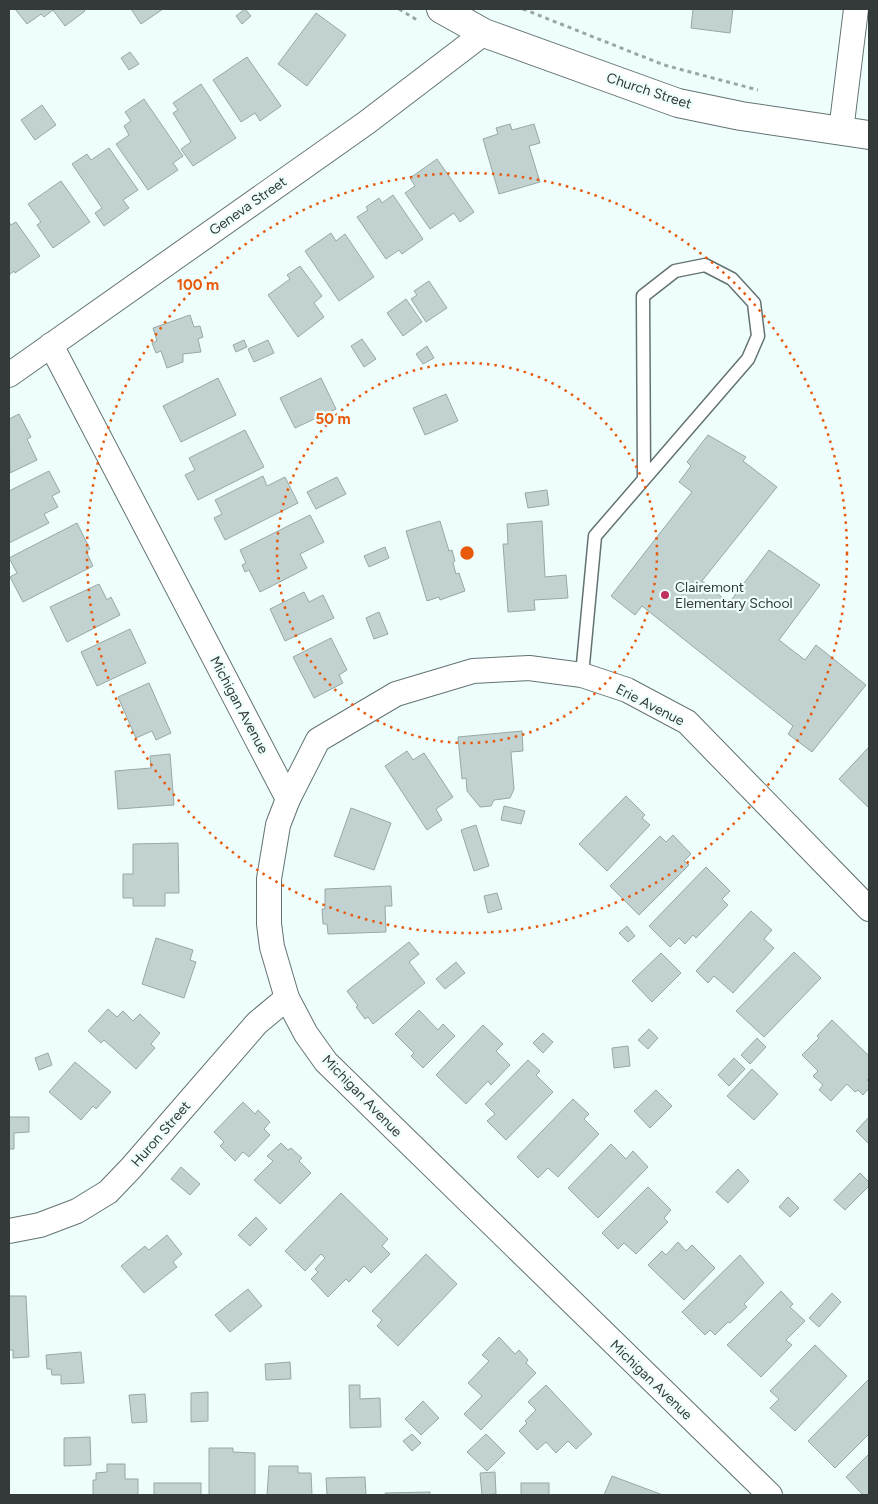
<svg xmlns="http://www.w3.org/2000/svg" width="878" height="1504" font-family="Figtree,sans-serif">
<rect width="100%" height="100%" fill="#edfefc"/>
<!-- building -->
<g fill="#c1d2d0" stroke="#98a8a6">
<polygon points="15,9 83,9 85,11 65,26 53,10 44,17 41,14 27,24"/>
<polygon points="131,9 163,9 141,24"/>
<polygon points="245,9 251,16 242,24 236,16"/>
<polygon points="693,9 733,9 730,33 691,28"/>
<polygon points="316,13 346,35 307,86 278,64"/>
<polygon points="130,52 139,64 129,70 121,58"/>
<polygon points="247,57 281,106 260,121 255,113 241,122 213,80"/>
<polygon points="201,84 236,138 193,166 181,149 191,142 173,113 178,110 173,103"/>
<polygon points="144,99 183,156 173,163 178,170 148,190 116,144 129,135 124,126 131,121 125,112"/>
<polygon points="42,105 56,125 35,140 21,120"/>
<polygon points="510,124 512,130 534,124 540,143 529,146 540,182 499,194 483,139 498,134 496,128"/>
<polygon points="109,148 138,190 123,200 129,208 104,226 95,213 102,208 72,164 87,154 91,160"/>
<polygon points="437,159 474,212 460,222 454,213 430,229 405,193 415,186 410,178"/>
<polygon points="61,181 90,222 53,248 37,225 41,222 28,204"/>
<polygon points="393,195 423,239 402,254 399,250 386,259 357,217 368,210 366,207 379,198 382,203"/>
<polygon points="9,222 11,225 16,222 40,256 15,273 14,271 9,275"/>
<polygon points="331,233 336,241 345,234 374,277 339,301 305,251"/>
<polygon points="300,266 322,296 314,303 324,317 298,337 268,295 290,279 287,275"/>
<polygon points="429,281 447,308 426,322 411,299 417,295 414,291"/>
<polygon points="406,299 422,322 403,336 387,313"/>
<polygon points="190,315 194,327 200,326 203,337 198,339 201,352 183,354 183,362 167,368 161,351 156,353 152,343 157,341 153,328"/>
<polygon points="362,339 376,359 364,367 351,346"/>
<polygon points="244,340 247,347 236,352 233,345"/>
<polygon points="268,340 274,353 254,362 248,349"/>
<polygon points="427,346 434,358 423,364 416,354"/>
<polygon points="218,378 236,415 181,442 163,406"/>
<polygon points="321,378 336,409 295,428 280,398"/>
<polygon points="446,394 458,421 425,435 413,408"/>
<polygon points="19,414 31,437 27,439 37,460 10,473 9,419"/>
<polygon points="245,430 264,467 198,500 185,475 195,470 189,458"/>
<polygon points="708,435 746,457 743,461 777,487 702,581 729,603 769,550 820,585 779,640 805,660 816,645 866,685 812,752 788,734 793,726 642,606 635,615 611,596 692,492 679,482 691,466 687,462"/>
<polygon points="49,471 60,492 52,496 58,507 44,514 49,523 9,543 9,491"/>
<polygon points="263,476 267,486 285,477 298,503 225,540 214,518 222,514 215,500"/>
<polygon points="337,477 346,494 316,509 307,492"/>
<polygon points="547,490 549,505 528,508 525,493"/>
<polygon points="310,515 324,542 300,554 307,568 260,592 249,570 245,572 242,565 246,563 240,550"/>
<polygon points="440,521 449,551 452,550 455,561 453,563 456,574 459,573 465,591 440,600 439,597 427,601 406,531"/>
<polygon points="542,521 545,577 566,575 568,598 534,600 535,610 508,612 503,544 508,544 507,524"/>
<polygon points="77,523 90,549 86,551 93,566 23,602 10,577 17,573 9,558"/>
<polygon points="385,547 389,558 369,567 364,556"/>
<polygon points="99,584 107,600 111,597 120,615 67,642 50,607"/>
<polygon points="304,592 309,602 323,595 334,618 285,641 270,609"/>
<polygon points="379,612 388,634 374,639 366,618"/>
<polygon points="130,629 146,663 97,686 81,652"/>
<polygon points="331,638 347,670 339,675 343,683 314,698 293,657"/>
<polygon points="149,683 171,733 156,740 152,731 136,738 118,697"/>
<polygon points="522,731 523,751 511,752 514,789 510,798 494,800 491,806 480,807 467,791 466,778 462,779 458,737"/>
<polygon points="869,747 869,808 839,779"/>
<polygon points="407,751 413,760 424,753 453,797 436,809 442,820 427,830 385,766"/>
<polygon points="170,754 174,805 118,809 115,771 151,768 150,756"/>
<polygon points="626,796 645,815 642,818 650,825 607,871 579,844"/>
<polygon points="504,806 525,811 521,824 501,820"/>
<polygon points="351,808 391,823 374,870 334,856"/>
<polygon points="476,825 489,866 474,871 461,830"/>
<polygon points="673,835 691,854 684,861 689,865 639,915 610,886 660,836 666,842"/>
<polygon points="178,843 179,893 165,893 165,906 133,906 133,898 123,898 123,874 133,874 133,844"/>
<polygon points="706,867 730,891 722,899 728,905 696,938 693,935 685,944 679,938 670,947 649,926"/>
<polygon points="391,886 392,906 385,906 386,932 328,934 327,924 323,924 322,909 325,909 325,889"/>
<polygon points="497,893 502,909 488,913 484,896"/>
<polygon points="751,911 772,930 764,939 774,948 733,993 714,976 708,983 696,971"/>
<polygon points="627,926 635,936 628,942 619,933"/>
<polygon points="156,938 193,950 190,960 196,962 184,998 142,984"/>
<polygon points="409,942 419,954 409,962 425,983 373,1024 368,1017 365,1019 356,1007 358,1006 347,991"/>
<polygon points="794,952 821,978 764,1037 736,1011"/>
<polygon points="661,953 681,973 652,1002 632,981"/>
<polygon points="456,962 465,973 445,989 436,979"/>
<polygon points="108,1009 117,1017 123,1011 133,1021 140,1014 160,1033 151,1044 155,1048 136,1069 104,1040 101,1043 88,1031"/>
<polygon points="419,1010 438,1030 443,1024 455,1036 423,1068 411,1056 414,1053 395,1034"/>
<polygon points="832,1020 869,1056 869,1078 867,1080 869,1082 869,1088 863,1095 858,1090 855,1092 847,1084 831,1101 819,1090 823,1085 813,1076 818,1071 802,1055 819,1038 817,1036"/>
<polygon points="483,1025 503,1044 496,1051 510,1065 491,1085 488,1081 466,1104 436,1075"/>
<polygon points="649,1029 658,1038 648,1049 638,1040"/>
<polygon points="543,1033 553,1042 543,1053 533,1043"/>
<polygon points="757,1038 766,1047 750,1064 741,1055"/>
<polygon points="628,1046 630,1066 614,1068 612,1048"/>
<polygon points="48,1053 52,1065 39,1070 35,1058"/>
<polygon points="734,1058 745,1069 729,1086 718,1075"/>
<polygon points="528,1060 540,1071 536,1075 553,1092 506,1140 487,1121 495,1114 485,1104"/>
<polygon points="75,1062 111,1092 96,1109 93,1106 81,1120 49,1092"/>
<polygon points="752,1069 778,1094 754,1120 727,1096"/>
<polygon points="656,1090 672,1106 650,1128 634,1111"/>
<polygon points="573,1099 589,1114 584,1119 599,1134 558,1177 548,1168 538,1178 517,1157"/>
<polygon points="243,1102 255,1114 258,1110 270,1122 264,1129 270,1135 249,1157 243,1152 235,1161 220,1146 224,1142 214,1132"/>
<polygon points="9,1117 29,1117 29,1132 14,1133 14,1149 9,1149"/>
<polygon points="869,1117 869,1144 856,1131"/>
<polygon points="281,1143 288,1150 291,1148 302,1158 299,1161 311,1173 280,1204 254,1180 273,1161 267,1156"/>
<polygon points="611,1144 626,1159 633,1151 648,1167 598,1218 568,1188"/>
<polygon points="181,1167 200,1184 190,1195 171,1179"/>
<polygon points="738,1169 749,1181 728,1203 716,1192"/>
<polygon points="860,1173 869,1182 869,1186 845,1210 834,1200"/>
<polygon points="648,1187 671,1210 664,1218 668,1222 636,1254 624,1243 618,1249 602,1233"/>
<polygon points="341,1193 388,1239 382,1246 390,1254 371,1273 364,1266 349,1282 346,1279 328,1297 311,1279 318,1272 315,1269 325,1258 321,1254 305,1271 285,1251"/>
<polygon points="788,1197 799,1208 790,1217 779,1207"/>
<polygon points="256,1217 267,1229 250,1246 238,1235"/>
<polygon points="167,1235 182,1254 173,1262 177,1267 144,1293 121,1266 145,1246 149,1250"/>
<polygon points="678,1242 686,1251 692,1245 715,1268 684,1300 648,1265 662,1251 666,1255"/>
<polygon points="426,1254 457,1284 398,1346 377,1326 382,1320 372,1311"/>
<polygon points="740,1255 764,1283 744,1304 747,1307 730,1323 728,1322 715,1335 710,1330 705,1335 682,1312"/>
<polygon points="248,1289 262,1306 230,1332 215,1315"/>
<polygon points="781,1291 793,1304 790,1307 805,1321 786,1340 792,1345 761,1377 727,1345"/>
<polygon points="832,1293 841,1302 819,1327 809,1318"/>
<polygon points="9,1296 26,1296 29,1357 13,1358 13,1350 9,1350"/>
<polygon points="499,1337 515,1354 519,1350 528,1360 526,1363 536,1373 481,1430 464,1414 482,1396 468,1383 489,1361 482,1355"/>
<polygon points="815,1345 847,1376 795,1431 770,1408 779,1399 770,1391"/>
<polygon points="81,1352 84,1383 61,1384 61,1375 52,1375 51,1369 47,1369 46,1355"/>
<polygon points="290,1362 291,1379 266,1380 265,1364"/>
<polygon points="869,1379 869,1434 835,1468 808,1441"/>
<polygon points="349,1385 360,1385 360,1399 380,1398 381,1427 350,1428"/>
<polygon points="546,1385 592,1434 576,1449 568,1441 556,1453 546,1442 537,1450 519,1431 527,1423 525,1421 536,1410 528,1402"/>
<polygon points="208,1392 208,1421 191,1422 191,1393"/>
<polygon points="145,1394 147,1422 132,1423 129,1395"/>
<polygon points="423,1401 439,1418 421,1435 405,1419"/>
<polygon points="412,1434 421,1443 412,1451 403,1441"/>
<polygon points="486,1434 505,1453 487,1471 467,1452"/>
<polygon points="90,1437 91,1465 64,1466 64,1438"/>
<polygon points="209,1448 233,1448 233,1452 255,1453 255,1495 209,1495"/>
<polygon points="869,1454 869,1495 863,1495 846,1477"/>
<polygon points="107,1464 125,1464 125,1479 138,1479 138,1495 93,1495 93,1480 96,1480 96,1473 107,1472"/>
<polygon points="269,1466 298,1466 298,1473 311,1473 312,1495 267,1495"/>
<polygon points="495,1472 496,1494 482,1495 480,1473"/>
<polygon points="612,1476 663,1495 604,1495"/>
<polygon points="365,1477 366,1495 327,1495 326,1478"/>
<rect x="154" y="1483" width="47" height="12"/>
<rect x="521" y="1483" width="28" height="12"/>
<polygon points="430,1492 430,1495 386,1495 385,1493"/>
</g>
<g fill="none" stroke-linecap="round" stroke-linejoin="round">
<!-- service casing -->
<g stroke="#647372" stroke-width="15">
<polyline id="service" points="582,675 595,536 748,359 758,336 754,303 732,279 705,265 675,271 643,296 644,479"/>
</g>
<!-- minor casing -->
<g stroke="#647372" stroke-width="26">
<g id="minor">
<polyline points="841,131 856,9"/>
<polyline points="51,345 288,799"/>
<polyline points="9,375 366,123 484,33"/>
<polyline points="9,1231 40,1225 77,1211 108,1192 131,1168 257,1023 287,998"/>
<polyline points="770,1495 326,1062 306,1034 287,998 272,947 269,924 269,879 278,825 288,799 318,740 396,694 473,671 529,668 582,675 627,690 687,722 869,909"/>
</g>
</g>
<!-- secondary casing -->
<g stroke="#647372" stroke-width="30">
<polyline id="secondary" points="441,9 484,33 678,103 741,116 869,135"/>
</g>
<!-- path -->
<g stroke="#9aa6a5" stroke-width="3" stroke-dasharray="4 4" stroke-linecap="butt">
<polyline points="399,9 417,20"/>
<polyline points="523,9 664,65 758,90"/>
</g>
<!-- service -->
<use href="#service" stroke="#fff" stroke-width="12"/>
<!-- minor -->
<use href="#minor" stroke="#fff" stroke-width="24"/>
<!-- secondary -->
<use href="#secondary" stroke="#fff" stroke-width="28"/>
</g>
<!-- distance rings -->
<g fill="none" stroke="#e8590c" stroke-width="2.5" stroke-dasharray="2.5 5">
<circle cx="467" cy="553" r="190"/>
<circle cx="467" cy="553" r="380"/>
</g>
<!-- markers -->
<circle fill="#bf315d" stroke="#edfefc" stroke-width="2" cx="665" cy="595" r="5"/>
<g text-anchor="middle" dominant-baseline="central" stroke-width="4.5" stroke-linejoin="round" paint-order="stroke">
<!-- street labels -->
<g font-size="14" fill="#343a39" stroke="#edfefc">
<text transform="translate(649 91) rotate(18)">Church Street</text>
<text transform="translate(248 206) rotate(-35)">Geneva Street</text>
<text transform="translate(239 705) rotate(62)">Michigan Avenue</text>
<text transform="translate(650 705) rotate(27)">Erie Avenue</text>
<text transform="translate(362 1096) rotate(46)">Michigan Avenue</text>
<text transform="translate(161 1134) rotate(-49)">Huron Street</text>
<text transform="translate(651 1380) rotate(44)">Michigan Avenue</text>
</g>
<!-- poi labels -->
<g font-size="14" fill="#343a39" stroke="#edfefc" text-anchor="start">
<text x="675" y="587">Clairemont<tspan x="675" dy="16">Elementary School</tspan></text>
</g>
</g>
<circle cx="467" cy="553" r="8" fill="#e8590c" stroke="#edfefc" stroke-width="2.5"/>
<g font-size="15" text-anchor="middle" font-weight="bold" fill="#e8590c" stroke="#edfefc" stroke-width="4.5" stroke-linejoin="round" paint-order="stroke">
<text x="198" y="290">100 m</text>
<text x="333" y="424">50 m</text>
</g>
<!-- border -->
<rect width="878" height="1504" fill="none" stroke="#343a39" stroke-width="20"/>
</svg>
